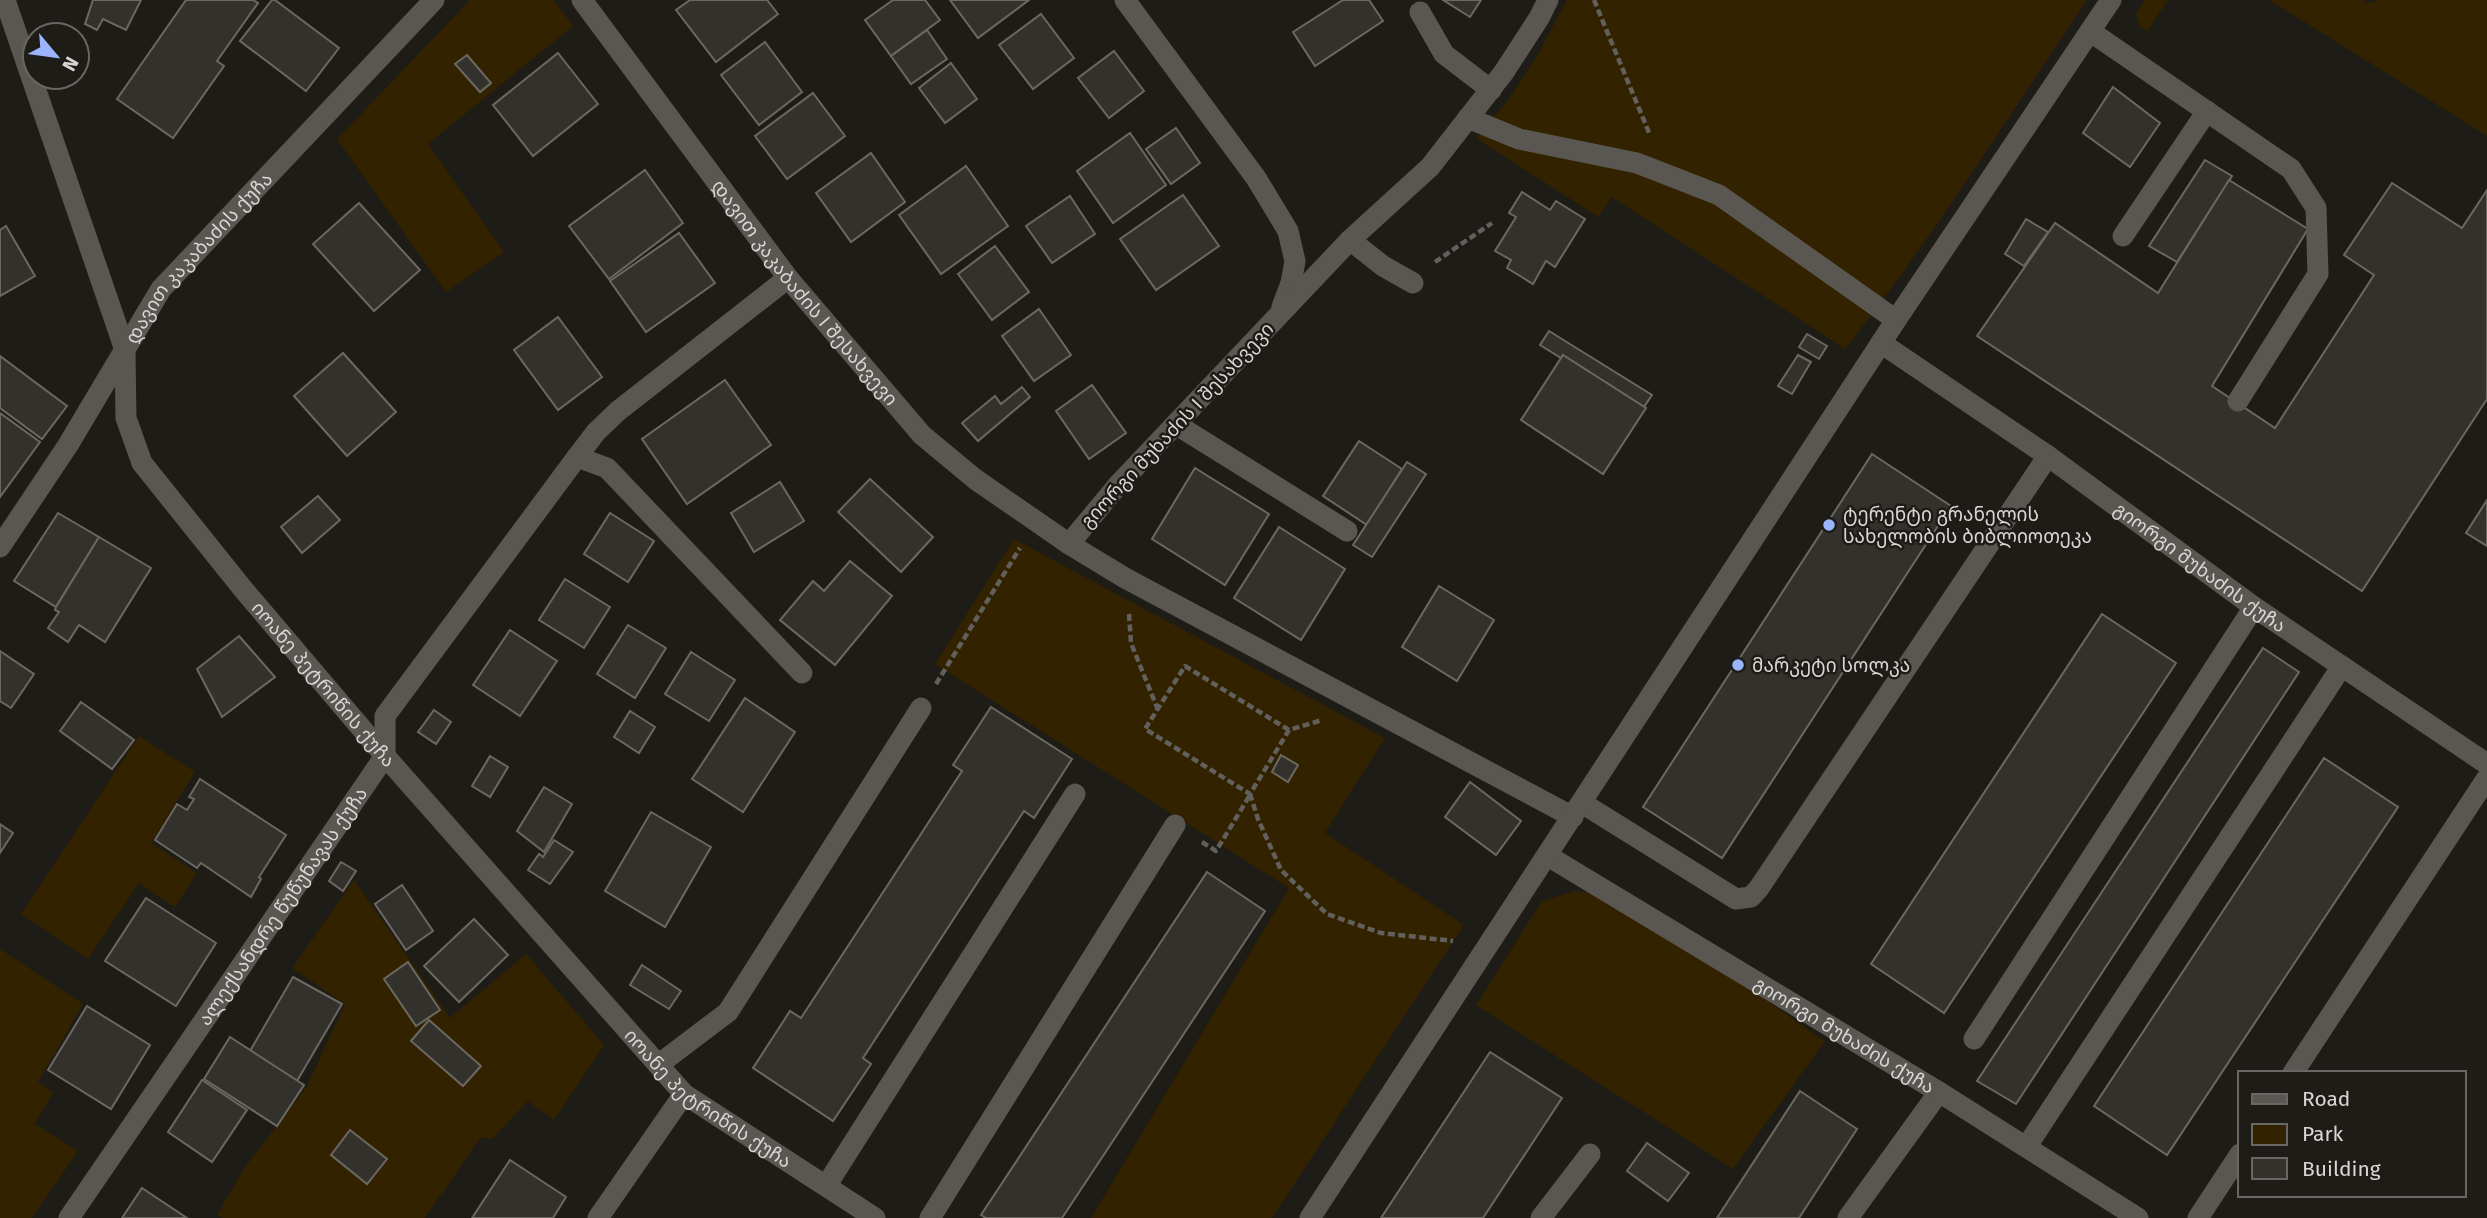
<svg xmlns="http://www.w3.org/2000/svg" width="2487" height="1218" font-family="'Fira Sans','Noto Sans Georgian',sans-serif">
<rect width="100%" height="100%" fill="#1e1c17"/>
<!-- green -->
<g fill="#320">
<polygon points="470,0 554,0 573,26 428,144 504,252 446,292 337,139"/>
<path d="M1567,0H2087C2008,117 1933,238 1845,349L1612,197L1598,217L1476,138L1507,102L1537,56Z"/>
<polygon points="2145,0 2168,0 2147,32 2140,26 2136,14"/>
<polygon points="2269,0 2364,0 2367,3 2379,0 2487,0 2487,136"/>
<polygon points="1014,539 1385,738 1325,833 1464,925 1272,1218 1091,1218 1289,888 935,664"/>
<polygon points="139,736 195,772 151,843 197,873 175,907 139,883 88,959 21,914"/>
<polygon points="354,880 450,1018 526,954 604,1045 554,1120 528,1101 492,1139 481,1137 425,1218 222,1218 217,1215 245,1167 306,1088 345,1004 292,968"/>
<polygon points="1575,891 1615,896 1825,1041 1733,1169 1476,1005 1542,901"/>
<polygon points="0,949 83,1004 38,1082 53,1092 35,1124 78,1151 32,1218 0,1218"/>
</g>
<!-- building -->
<g fill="#33312c" stroke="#6b6862" stroke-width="2">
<polygon points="93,0 141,0 126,30 103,19 97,30 85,24"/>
<polygon points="186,0 253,0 258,3 217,61 224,66 173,138 117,99"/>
<polygon points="272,0 275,0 339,48 306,91 240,41"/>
<polygon points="690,0 767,0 778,14 716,62 676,10"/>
<polygon points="893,0 925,0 940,20 891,56 865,20"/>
<polygon points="950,0 1029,0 978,38"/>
<polygon points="1343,0 1369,0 1383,21 1315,66 1293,32"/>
<polygon points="1443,0 1481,0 1470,17"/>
<polygon points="1041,14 1074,58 1033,89 999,45"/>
<polygon points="927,30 947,59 911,84 891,56"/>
<polygon points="765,42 802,92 759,125 721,75"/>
<polygon points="1114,51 1144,91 1109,118 1078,78"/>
<polygon points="558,53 598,104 533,156 493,105"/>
<polygon points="467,55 491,83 480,92 455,64"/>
<polygon points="951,63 977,99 945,123 919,88"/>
<polygon points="2113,87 2160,123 2130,167 2083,133"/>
<polygon points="813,93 845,136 787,179 755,136"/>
<polygon points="1176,128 1200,163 1171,184 1146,149"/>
<polygon points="1130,133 1166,185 1113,223 1077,171"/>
<polygon points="871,153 905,202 851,242 816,193"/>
<polygon points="2205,160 2232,176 2177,262 2149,246"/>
<polygon points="966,166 1008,226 941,274 899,215"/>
<polygon points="645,170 683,223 609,279 569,226"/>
<polygon points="2229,180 2308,229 2212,386 2275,428 2374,275 2344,255 2392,183 2462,228 2487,190 2487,399 2362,591 1977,336 2055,223 2158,293"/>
<polygon points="1522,192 1550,210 1556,201 1585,219 1555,267 1546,261 1533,284 1507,268 1511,260 1495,251 1516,217 1509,213"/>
<polygon points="1183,195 1219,246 1156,290 1120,239"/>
<polygon points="1070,196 1095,234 1052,263 1026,226"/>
<polygon points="359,203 420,270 374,311 313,244"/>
<polygon points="2026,219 2048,232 2024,266 2005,254"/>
<polygon points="6,226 35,276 0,296 0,230"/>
<polygon points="679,233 715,283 646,332 610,281"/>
<polygon points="995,246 1029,292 992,320 958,274"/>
<polygon points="1039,309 1071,355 1034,381 1002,336"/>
<polygon points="558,317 602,377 558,410 514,350"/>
<polygon points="1549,331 1652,395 1644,407 1563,355 1561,358 1540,345"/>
<polygon points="1807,334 1827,346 1819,359 1799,347"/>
<polygon points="343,353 396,412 347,456 294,396"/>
<polygon points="1563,355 1646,408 1603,474 1521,420"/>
<polygon points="1798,355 1811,362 1792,394 1778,386"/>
<polygon points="0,356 67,406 42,439 0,408"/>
<polygon points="725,380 771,445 687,504 642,439"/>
<polygon points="1092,385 1126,433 1089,459 1056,411"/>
<polygon points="1022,387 1030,397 978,441 962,423 995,396 1001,404"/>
<polygon points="0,413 40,442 0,497"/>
<polygon points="1359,441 1402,469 1367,525 1323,496"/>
<polygon points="1872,454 1951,506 1722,858 1643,807"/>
<polygon points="1407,462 1426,474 1372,557 1353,545"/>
<polygon points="1195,468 1269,514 1225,585 1152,539"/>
<polygon points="870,479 933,537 901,572 838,512"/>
<polygon points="780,482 804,521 754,552 731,513"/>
<polygon points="318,496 340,520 302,553 281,527"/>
<polygon points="2487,500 2487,546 2466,533"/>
<polygon points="58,513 99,537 56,607 14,581"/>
<polygon points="610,513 654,541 628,582 584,554"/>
<polygon points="1279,527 1345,569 1301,640 1234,598"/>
<polygon points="99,537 151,568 105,642 79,625 68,642 48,628 59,612 55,610 56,607"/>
<polygon points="850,561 892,596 835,665 780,620 813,581 824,591"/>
<polygon points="565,579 610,607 584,648 539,620"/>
<polygon points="1439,586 1494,620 1457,681 1402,647"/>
<polygon points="2102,614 2176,663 1944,1013 1871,964"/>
<polygon points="628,625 666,648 635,698 597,674"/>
<polygon points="510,630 557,661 520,716 473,685"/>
<polygon points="239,636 275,677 222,717 197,669"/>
<polygon points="2263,648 2299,672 2016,1104 1977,1081"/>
<polygon points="0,651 34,674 11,708 0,701"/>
<polygon points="691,652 735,680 709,721 665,694"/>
<polygon points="745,698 795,732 743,812 692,779"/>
<polygon points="81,702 134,740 112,769 60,731"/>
<polygon points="991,707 1072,759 1034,818 1024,811 863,1058 871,1064 833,1121 753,1068 790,1011 801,1018 962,771 953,765"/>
<polygon points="434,710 451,722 436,744 418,732"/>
<polygon points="630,711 655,727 639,753 614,737"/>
<polygon points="1281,755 1298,765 1288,782 1272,772"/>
<polygon points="490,756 508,767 490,797 472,786"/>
<polygon points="2324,758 2398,807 2167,1155 2094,1106"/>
<polygon points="200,779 286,835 259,877 261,879 251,897 201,863 197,868 155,840 177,804 187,810 194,799 189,797"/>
<polygon points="1470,782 1521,821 1496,855 1445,817"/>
<polygon points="544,787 572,804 544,852 517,831"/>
<polygon points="651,812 711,847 665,927 605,891"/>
<polygon points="0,824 13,833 0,853"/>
<polygon points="554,840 573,852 550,884 528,870 539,854 543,857"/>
<polygon points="341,862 356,871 343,891 329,881"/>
<polygon points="1207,872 1265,911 1062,1218 986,1218 981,1215"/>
<polygon points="402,885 433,931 406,950 375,904"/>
<polygon points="146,898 216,943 176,1006 105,961"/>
<polygon points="474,919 508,955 459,1002 424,966"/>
<polygon points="408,962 440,1010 416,1026 384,979"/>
<polygon points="642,965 681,991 669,1009 630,985"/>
<polygon points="293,977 342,1004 297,1081 250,1051"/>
<polygon points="87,1006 150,1045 111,1109 48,1070"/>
<polygon points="429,1020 481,1066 463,1086 411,1041"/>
<polygon points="230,1037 304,1085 277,1126 204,1079"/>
<polygon points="1490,1052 1562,1098 1483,1218 1381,1218"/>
<polygon points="202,1080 247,1110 212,1162 168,1132"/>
<polygon points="1800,1091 1857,1129 1799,1218 1717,1218"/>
<polygon points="350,1130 387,1159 367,1184 331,1155"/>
<polygon points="1647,1143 1689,1173 1668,1201 1627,1171"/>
<polygon points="510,1160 566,1197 553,1218 472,1218"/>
<polygon points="142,1188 187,1218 122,1218"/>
</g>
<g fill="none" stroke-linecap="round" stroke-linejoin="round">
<!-- path -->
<g stroke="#62605c" stroke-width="4.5" stroke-dasharray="7 3.5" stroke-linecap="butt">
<polyline points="1594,0 1650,135"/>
<polyline points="1435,262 1492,223"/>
<polyline points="1129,614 1131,643 1158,710"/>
<polyline points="936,684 1020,548"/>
<polyline points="1289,730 1185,666 1145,729 1250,794 1289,730 1322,720"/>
<polyline points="1250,794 1258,819 1281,870 1327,914 1381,933 1453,941"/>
<polyline points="1202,842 1216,851 1250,795"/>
</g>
<!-- lane -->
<g stroke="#5a5752" stroke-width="21">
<polyline points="2091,32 2291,169 2316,208 2318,274 2238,401"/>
<polyline points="2123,236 2207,111"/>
<polyline points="1350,240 1383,266 1413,283"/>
<polyline points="1177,425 1347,531"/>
<polyline points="1582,803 1736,899 1751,897 1759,888 2048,456"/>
<polyline points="1974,1039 2254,607"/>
<polyline points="658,1065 728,1012 921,708"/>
<polyline points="2027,1146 2342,666"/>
<polyline points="826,1186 1075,794"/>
<polyline points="930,1218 1175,825"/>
<polyline points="1541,1218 1590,1154"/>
<polyline points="1848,1218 1939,1092"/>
</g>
<!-- street -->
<g stroke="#5a5752" stroke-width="21">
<path id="s1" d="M5,0L125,350L126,418L142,463L243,589L385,756L684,1094L875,1218"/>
<path id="s2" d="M582,0L788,278L922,435L975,479L1069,544"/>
<polyline points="1125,0 1256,178 1288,231 1295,261 1291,283 1282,307"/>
<polyline points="1548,0 1539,18 1504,72 1430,167 1350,240 1118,485 1069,544 1125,578 1573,817"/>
<polyline points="1420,12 1444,54 1491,90"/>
<polyline points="1468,118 1519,139 1637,163 1719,195 1896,320"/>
<path id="s3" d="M1881,343L2048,456L2254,607L2487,764"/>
<polyline points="577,457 596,432 618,411 788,278"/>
<path id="s4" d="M0,547L68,445L161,289L434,0"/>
<path id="s5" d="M1548,856L1939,1092L2138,1218"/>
<polyline points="2293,1073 2487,778"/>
<path id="s6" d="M69,1218L385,756V716L577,457L607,468L802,673"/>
<polyline points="598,1218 684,1094"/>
<polyline points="1310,1218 1896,320 2111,0"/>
<polyline points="2198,1218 2240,1154"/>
</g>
</g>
<!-- markers -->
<g fill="#9ab5fd" stroke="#1e1c17" stroke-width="2.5">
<circle cx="1829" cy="525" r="7"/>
<circle cx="1738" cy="665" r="7"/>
</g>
<g text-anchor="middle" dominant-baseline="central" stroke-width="5" stroke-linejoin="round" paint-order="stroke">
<!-- street labels -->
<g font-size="19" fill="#d9d7d4" stroke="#1e1c17">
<text stroke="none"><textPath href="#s4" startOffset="352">დავით კაკაბაძის ქუჩა</textPath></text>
<text stroke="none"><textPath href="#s2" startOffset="368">დავით კაკაბაძის I შესახვევი</textPath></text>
<text transform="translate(1177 425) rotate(-47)">გიორგი მუხაძის I შესახვევი</text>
<text stroke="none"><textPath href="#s3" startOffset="390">გიორგი მუხაძის ქუჩა</textPath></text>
<text stroke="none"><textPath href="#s1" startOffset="772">იოანე პეტრიწის ქუჩა</textPath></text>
<text stroke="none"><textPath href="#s6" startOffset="378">ალექსანდრე წუწუნავას ქუჩა</textPath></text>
<text stroke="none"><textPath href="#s5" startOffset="346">გიორგი მუხაძის ქუჩა</textPath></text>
<text stroke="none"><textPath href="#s1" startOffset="1339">იოანე პეტრიწის ქუჩა</textPath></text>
</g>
<!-- poi labels -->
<g font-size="19" fill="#d9d7d4" stroke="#1e1c17" text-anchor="start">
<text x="1843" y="514">ტერენტი გრანელის<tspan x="1843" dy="22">სახელობის ბიბლიოთეკა</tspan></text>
<text x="1752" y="665">მარკეტი სოლკა</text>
</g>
</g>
<!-- legend -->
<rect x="2238" y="1071" width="228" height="126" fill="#1e1c17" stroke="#696763" stroke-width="2"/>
<rect x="2252" y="1094" width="35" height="10" fill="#5a5752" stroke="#696763" stroke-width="2"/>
<text x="2302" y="1106" font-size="21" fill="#d9d7d4">Road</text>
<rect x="2252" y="1124" width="35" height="21" fill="#332200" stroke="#696763" stroke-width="2"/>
<text x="2302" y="1141" font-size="21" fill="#d9d7d4">Park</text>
<rect x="2252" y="1158" width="35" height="21" fill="#33312c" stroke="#696763" stroke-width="2"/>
<text x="2302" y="1176" font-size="21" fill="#d9d7d4">Building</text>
<!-- north arrow -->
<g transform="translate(56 56) rotate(119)"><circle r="33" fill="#1e1c17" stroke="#696763" stroke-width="2"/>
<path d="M0-5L12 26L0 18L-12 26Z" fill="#9ab5fd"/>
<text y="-10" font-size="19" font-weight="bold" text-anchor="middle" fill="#d9d7d4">N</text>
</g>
</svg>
